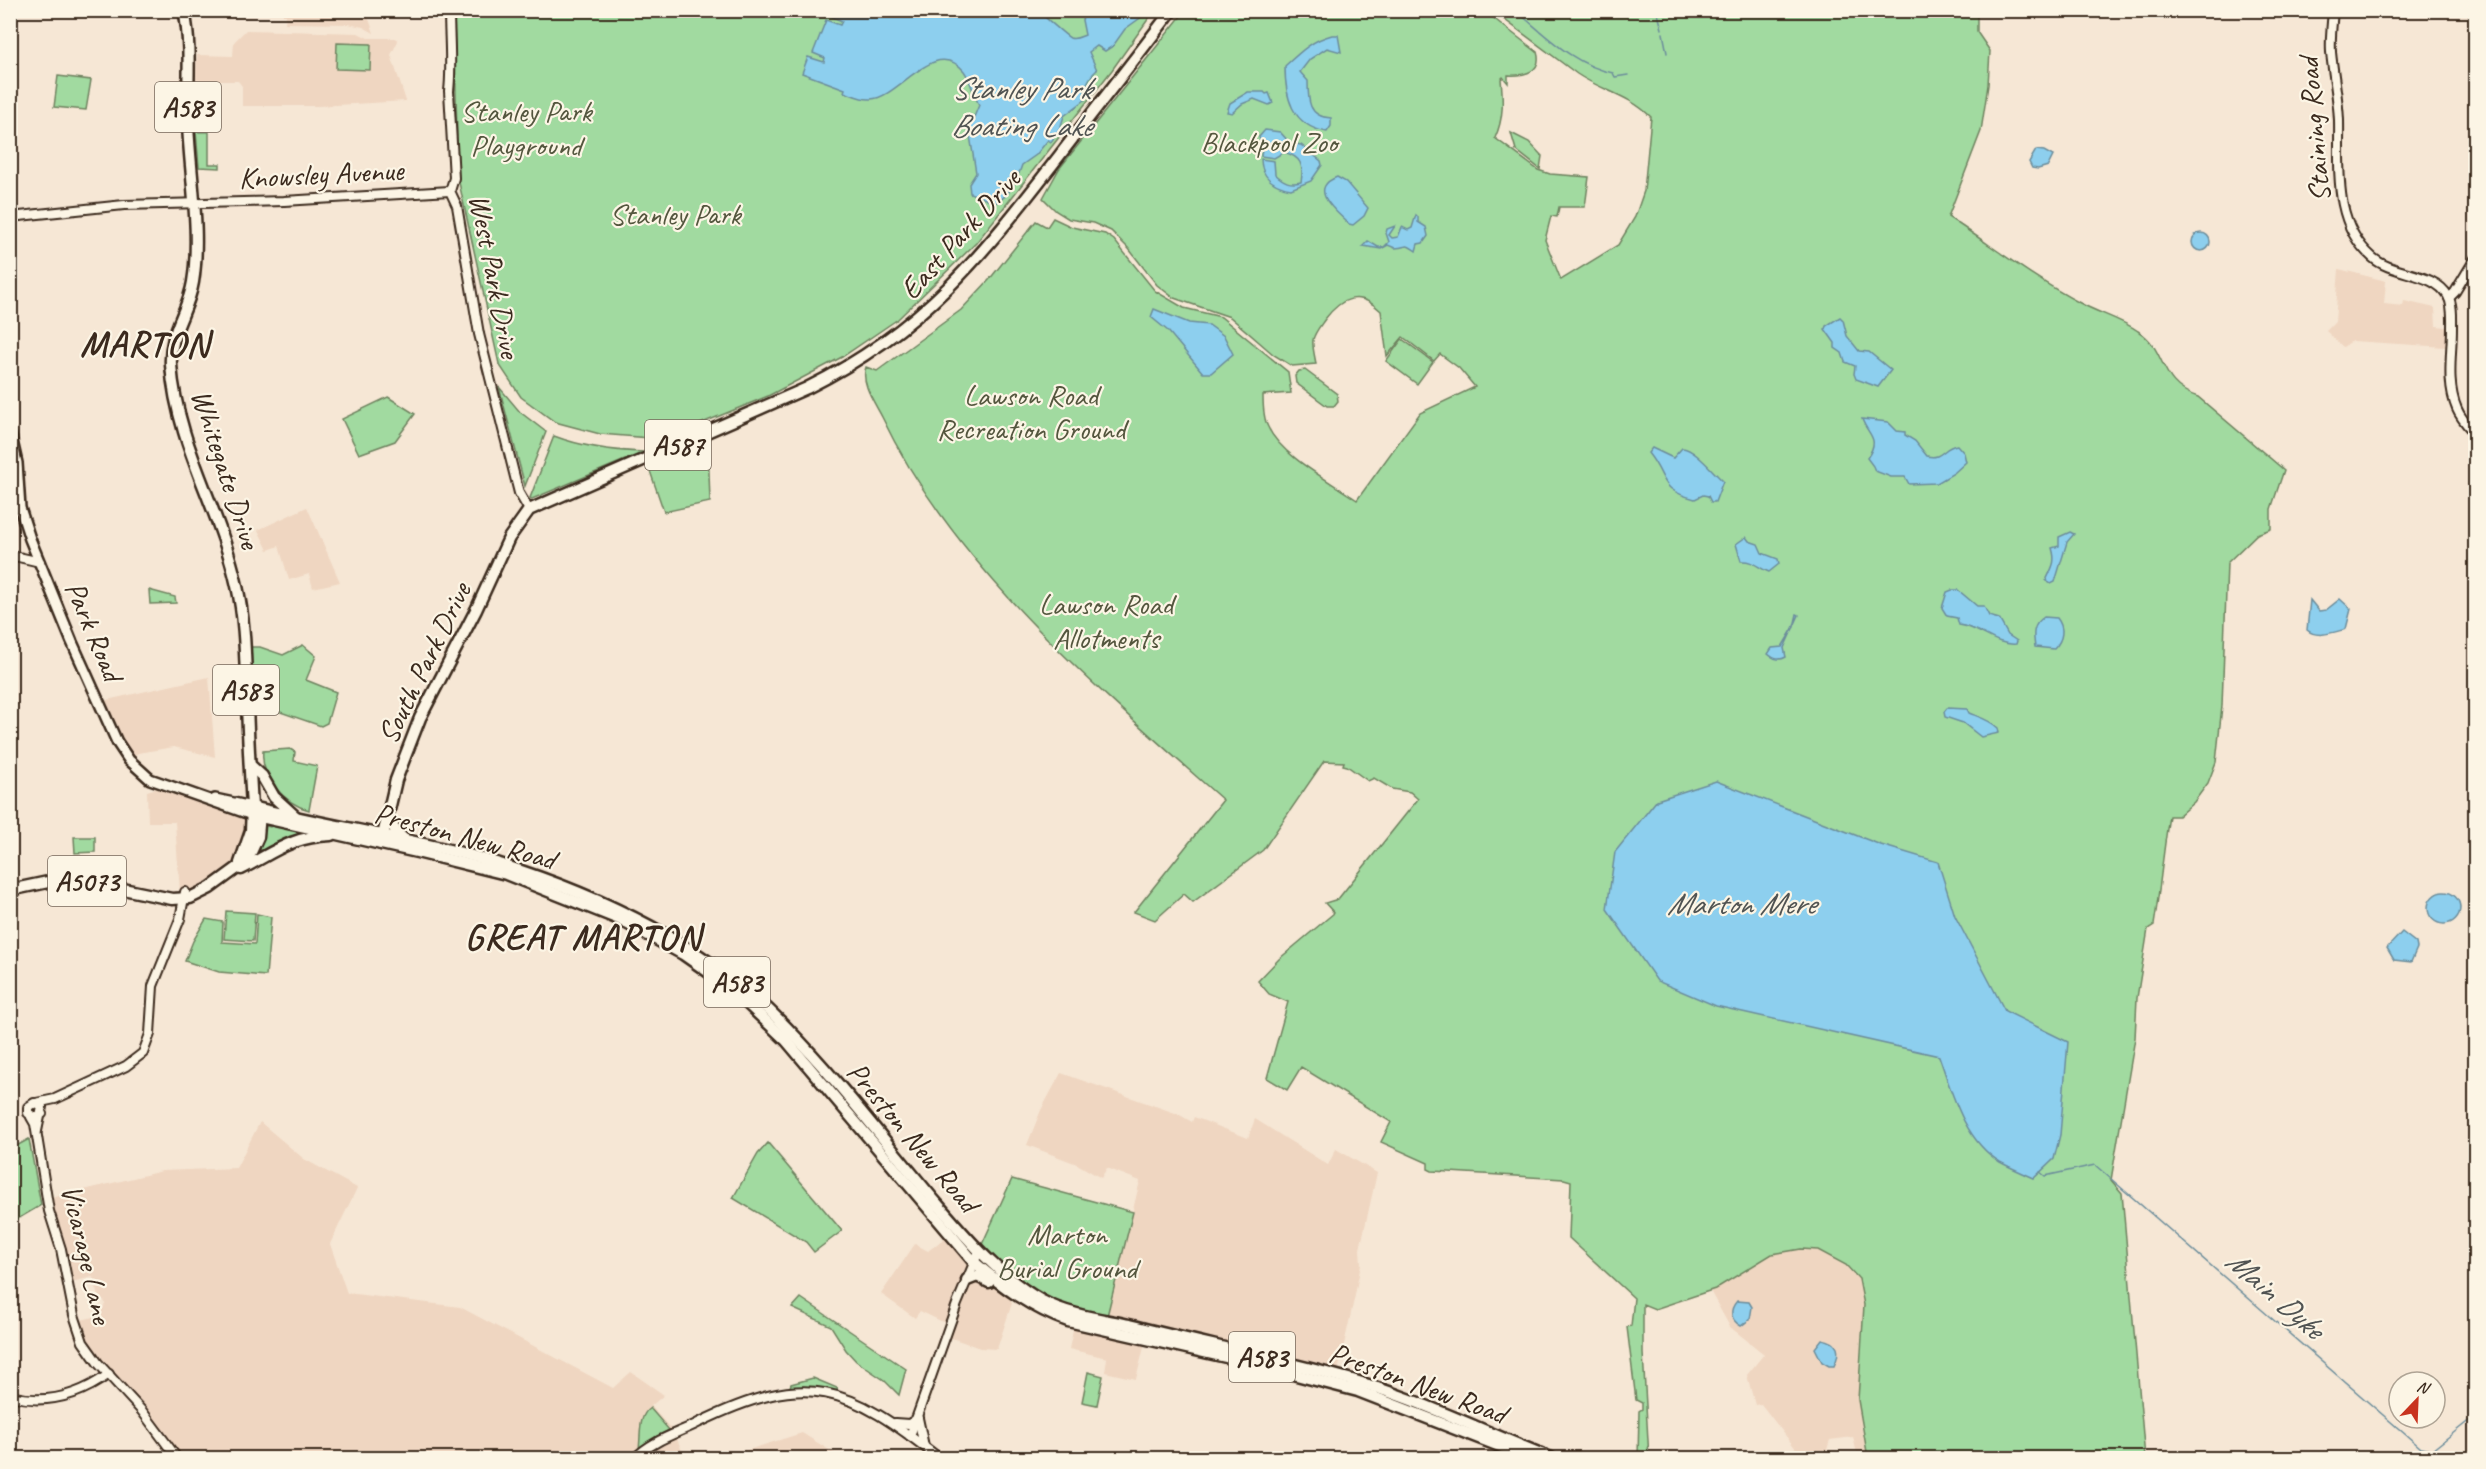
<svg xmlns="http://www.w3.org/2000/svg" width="2486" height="1469" font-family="Caveat,sans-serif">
<rect width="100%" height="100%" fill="#f6e7d5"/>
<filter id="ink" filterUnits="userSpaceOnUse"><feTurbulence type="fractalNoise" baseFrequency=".0167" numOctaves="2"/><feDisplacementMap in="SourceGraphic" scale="12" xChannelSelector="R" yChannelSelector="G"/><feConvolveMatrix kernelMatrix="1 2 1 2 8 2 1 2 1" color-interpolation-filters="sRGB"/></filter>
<g filter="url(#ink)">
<!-- built -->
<g fill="#efd6c1">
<polygon points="283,11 366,11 374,33 363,27 348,24 285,23 286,15 283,15"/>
<polygon points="246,30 358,33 368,38 396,38 398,41 391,55 406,101 318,106 242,106 242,86 238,81 196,81 197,55 233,56 234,42"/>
<polygon points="2339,269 2386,281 2384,304 2403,306 2404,301 2435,308 2436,326 2446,327 2446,347 2352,341 2343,347 2326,331 2335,322"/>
<polygon points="307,507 319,534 340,582 313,588 309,574 289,580 279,546 268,550 258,530"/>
<polygon points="209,677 215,757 174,747 138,753 129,760 98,702"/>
<polygon points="164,786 252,815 240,855 234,864 208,884 189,891 180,893 175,822 148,822 147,791"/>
<polygon points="1061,1073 1178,1114 1192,1122 1194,1117 1248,1138 1255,1119 1328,1165 1336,1149 1377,1173 1360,1249 1361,1264 1355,1295 1337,1376 1106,1320 1140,1181 1107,1168 1101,1178 1077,1164 1027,1145 1041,1110"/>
<polygon points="260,1122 304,1159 357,1188 330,1244 347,1293 460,1307 613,1388 631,1372 664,1395 651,1406 675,1434 685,1458 177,1458 98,1363 76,1321 99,1316 105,1304 104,1300 98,1297 93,1277 67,1283 47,1199 162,1171 236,1168"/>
<polygon points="950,1234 999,1283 1012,1303 997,1349 980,1348 946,1336 949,1325 920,1311 915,1318 881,1294 915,1244 928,1251"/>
<polygon points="1796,1247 1821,1250 1846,1265 1859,1279 1864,1305 1859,1366 1861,1425 1868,1458 1858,1458 1853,1437 1830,1440 1827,1450 1818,1455 1803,1458 1761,1404 1755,1405 1747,1375 1764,1354 1730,1327 1709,1289 1771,1252"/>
<polygon points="1074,1326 1145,1343 1136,1379 1105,1372 1107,1358 1069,1349"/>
<polygon points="802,1433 842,1458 722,1458"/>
</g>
<!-- green -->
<g fill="#a1daa0" stroke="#6e825f" stroke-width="1.5">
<path d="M1483,10L1537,52C1543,72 1524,76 1508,75V83L1503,77L1501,79C1503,100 1504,118 1495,138L1538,170L1550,174L1589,177L1585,207H1559L1557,217L1551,216L1545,240L1561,280L1618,245L1635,217L1644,191L1651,117C1628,94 1602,91 1577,74L1493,11H1977V32L1990,51L1988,85L1981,131L1948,217C1991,245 2034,279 2080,303C2098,313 2121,319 2138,331C2169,351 2156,383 2198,397L2284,470L2271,509V529L2257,534L2227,563L2222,706L2216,762L2208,783L2194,802L2178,816H2169C2163,852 2160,888 2154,925L2148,929L2137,998L2135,1038L2111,1180L2122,1193L2145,1458H1868L1858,1400L1864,1305L1859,1279L1846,1265L1818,1250L1801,1249L1772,1254L1715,1289L1655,1309L1643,1304V1353L1649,1458H1638L1639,1411L1642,1409V1403L1636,1400L1627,1327L1631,1326L1634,1298L1569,1238L1571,1181L1564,1179L1432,1171L1428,1169V1163L1381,1142L1391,1122L1301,1067L1287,1090L1267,1078L1288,1002L1269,994L1258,981L1279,959L1334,913L1325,903L1338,899L1418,799L1410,792L1392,789L1374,778L1368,781L1347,766L1343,765L1344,762L1324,761L1263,850L1193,902L1184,894L1155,920L1134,912L1223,800C1099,690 954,568 882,417C875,403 860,383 866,367L877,371L961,310L989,280L1036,221L1047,227L1053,218L1072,227L1105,234L1114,240L1155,291L1184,308L1221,317L1288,372L1291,393L1263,395C1263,405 1263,418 1268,427C1281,456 1330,481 1357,500L1420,413L1475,387L1459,368L1440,354L1434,361L1403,337L1387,356L1381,311C1360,290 1342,297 1325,319C1321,325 1314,333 1313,340C1312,347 1315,357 1316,364L1292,366L1274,355L1230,317L1174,298L1157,285L1129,249L1111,231L1093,223L1069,219L1056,211L1043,198L1059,169L1185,11Z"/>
<polygon points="454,11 1154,11 1112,70 976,243 898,319 842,357 768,396 673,435 650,438 600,434 555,422 521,397 499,364 458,178"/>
<polygon points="337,43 371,44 370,70 336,69"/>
<polygon points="58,76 91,80 86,110 54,107"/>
<polygon points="196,132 209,132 209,164 220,164 220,168 199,167"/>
<polygon points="1511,133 1529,142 1542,156 1540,169 1516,150"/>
<polygon points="1402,339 1433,362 1417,384 1386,361"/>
<polygon points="1305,370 1337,394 1338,401 1334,406 1327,406 1296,383 1295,376 1299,371"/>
<polygon points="499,387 520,412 546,432 525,486"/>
<polygon points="388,397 415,414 395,441 359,454 342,419"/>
<path d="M554,436C583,447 612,451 644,452L532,499L530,498Z"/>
<polygon points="708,442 710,502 664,512 649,468"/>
<polygon points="149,590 175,597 176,603 150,604"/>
<polygon points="303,645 316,656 306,680 336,692 327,723 321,726 260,705 259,699 254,697 249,647 260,647 283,655"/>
<path d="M290,749L295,752L294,761L317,766L309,810C285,804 260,777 263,751Z"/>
<polygon points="272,824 312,832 262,852 258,847 262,825 270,827"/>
<polygon points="74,837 95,837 95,852 75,853"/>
<polygon points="226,911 255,913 253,941 224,939"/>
<polygon points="257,914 271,917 266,976 219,972 185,961 193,941 206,919 223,922 222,942 255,944"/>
<polygon points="29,1139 41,1205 11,1223 11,1149"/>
<polygon points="768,1143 842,1231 814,1252 806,1242 733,1198 758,1154"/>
<polygon points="1012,1179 1133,1212 1106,1320 1049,1304 979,1251"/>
<polygon points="801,1298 906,1369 899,1395 884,1380 856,1361 846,1350 831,1326 792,1308"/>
<polygon points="1088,1372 1103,1376 1097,1405 1082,1402"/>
<polygon points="813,1378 837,1388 838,1392 815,1389 789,1389 791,1384"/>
<path d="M650,1408L669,1430L639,1449C641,1435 638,1416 650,1408Z"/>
</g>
<!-- water -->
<g fill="#8dcfee" stroke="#6c8d9b" stroke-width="1.5">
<path d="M829,11H1039C1041,14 1066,36 1070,38C1075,40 1080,37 1085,35L1082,20L1087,11H1150L1125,29L1113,46L1105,51L1097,46L1089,52L1097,70C1089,77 1083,88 1085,100L1064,116L1060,129L1051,142L1048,140L1036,155L1022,165C1017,180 1010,196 995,203L970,193L969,184L976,173L969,129L979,105C974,95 970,79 964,71C934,36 899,98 871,99C862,100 853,95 844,92L845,89L802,73L808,57L824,62L825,58L813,53L826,20L840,25L842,21L832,17Z"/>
<path d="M1332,35H1338L1341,52L1327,48L1310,59L1300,72L1308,81C1308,100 1308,117 1331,118V126L1327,132C1291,126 1285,96 1285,66C1300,52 1312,40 1332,35Z"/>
<polygon points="1248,92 1264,92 1266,94 1269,93 1273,103 1269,105 1254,99 1242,104 1232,113 1227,112 1230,103"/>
<path d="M1265,130L1280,132L1290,143L1301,145L1321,161L1322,165L1311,181L1291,189C1274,186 1261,177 1261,159L1274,161L1275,174C1284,182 1290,185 1301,182C1304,165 1301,157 1284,152L1274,158L1261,156L1262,148L1259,137Z"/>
<polygon points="2036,150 2044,151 2053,156 2048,166 2038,169 2032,168 2029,162"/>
<path d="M1337,177L1346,182L1368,208L1364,216L1353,225L1349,224C1337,212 1306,189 1337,177Z"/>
<path d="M1416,215L1418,217V222L1426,227L1428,236L1423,243L1418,244L1416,251C1403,242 1409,248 1395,248L1388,245L1381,249L1363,246L1368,241L1378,247H1384L1389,242L1386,233L1387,229L1395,226L1389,235L1392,238L1398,237L1402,227L1408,230L1412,228Z"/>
<circle cx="2201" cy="242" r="9"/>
<polygon points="1154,309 1189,323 1209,325 1224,336 1233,354 1211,373 1203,373 1168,331 1151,317"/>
<polygon points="1840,317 1843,320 1847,336 1859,351 1869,352 1891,370 1878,387 1856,379 1854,374 1855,366 1845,362 1842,353 1835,348 1835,343 1825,329 1826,326"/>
<path d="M1862,419L1888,422L1897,431L1905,432V435L1915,441L1927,456C1942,460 1943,447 1957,445L1964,453L1966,462L1954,473L1937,483L1909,484L1905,477H1891L1875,471L1873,466L1867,458C1881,438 1868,436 1862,419Z"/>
<path d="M1652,448L1673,458L1682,448C1694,448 1713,472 1723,481L1715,502H1711L1708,496L1703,495L1695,499C1657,489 1669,479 1648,453Z"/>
<path d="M2070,532L2074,534L2067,542L2055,582L2051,584L2046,581C2051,568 2057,564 2052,548L2059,546V537Z"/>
<path d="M1746,537L1749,541L1758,544L1762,553L1778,559L1779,564L1769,572C1758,568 1753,560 1741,561L1736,544Z"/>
<path d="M1952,590H1958L1977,606H1984L1989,616L1999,619L2008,635L2017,641L2016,644C1996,646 1979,627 1959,625L1957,618L1947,616L1942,608L1947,592Z"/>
<path d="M2340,599L2351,609L2346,629C2334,632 2317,639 2307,630L2310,600L2319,611L2326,610Z"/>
<path d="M1797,614L1799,615L1784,648L1786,657C1779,661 1774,659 1768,654L1772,648L1782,647L1794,627Z"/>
<path d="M2044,617L2057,618C2065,628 2063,640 2054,649L2035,647C2033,634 2032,625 2044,617Z"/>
<path d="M1947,708L1967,709L1969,713C1979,717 1990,720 1998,728L1999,733L1981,737L1963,723L1945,717L1944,712Z"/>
<path d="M1716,781L1881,845L1938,862L1955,916L2005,1011L2068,1042L2060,1135L2054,1159L2034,1178C2023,1173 2011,1168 2000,1162C1964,1140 1952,1093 1939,1056L1716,1006L1657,981L1607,909L1615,852L1657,800Z"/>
<circle cx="2444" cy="908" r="16"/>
<polygon points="2402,932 2416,943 2417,948 2411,962 2394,960 2387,948"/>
<path d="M1737,1301L1749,1302L1752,1307L1750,1319L1741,1326C1730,1320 1729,1310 1737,1301Z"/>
<path d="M1822,1339C1839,1342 1841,1351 1834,1366H1829L1822,1362L1815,1348Z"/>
</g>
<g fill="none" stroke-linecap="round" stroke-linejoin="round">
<!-- stream -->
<g stroke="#6c8d9b" stroke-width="1.5">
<path d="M1515,10C1546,35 1573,65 1613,73L1615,77L1628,75"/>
<polyline points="1657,10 1662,29"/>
<polyline points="1663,33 1667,53"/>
<polyline points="2040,1172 2045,1176 2095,1165 2421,1448 2432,1450 2476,1415"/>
</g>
<!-- tertiary casing -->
<g stroke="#3b2a1e" stroke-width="12">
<g id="tertiary">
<path d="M449,10C449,37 452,66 449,91L454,178L450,191"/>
<path d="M2333,10C2332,24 2330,38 2331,52C2333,74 2338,97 2339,120C2340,166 2332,222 2372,257C2393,276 2433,271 2448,296C2453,305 2452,318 2452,328C2452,354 2446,384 2457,409C2461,419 2469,427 2476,435"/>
<polyline points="450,191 457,206 479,334 519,493 529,510"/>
<polyline points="10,217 124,205 284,201 450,191"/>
<polyline points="2449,298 2455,292 2476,257"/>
<polyline points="10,555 40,562"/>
<polyline points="36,1103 55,1099 126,1066 143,1053 150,1034 153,986 180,919 185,892"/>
<polyline points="31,1117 35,1124 49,1211 61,1249 74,1315 83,1342 98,1363 142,1411 177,1458"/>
<polyline points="37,1131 42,1107 34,1103 28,1107 28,1113 36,1118 42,1114"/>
<path d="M10,1396C47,1405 79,1396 109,1374"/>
<polyline points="895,1423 909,1424 918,1418 924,1446"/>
<polyline points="910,1436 957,1304 979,1251"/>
<path d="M635,1458C653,1440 676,1434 698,1423C808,1369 848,1386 939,1458"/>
</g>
</g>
<!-- secondary casing -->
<g stroke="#3b2a1e" stroke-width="14">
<g id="secondary">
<polyline points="10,432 17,463 20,508 30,539 72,642 117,742 129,760 150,779 252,815"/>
<polyline points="215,799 252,807"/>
</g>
</g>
<!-- primary casing -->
<g stroke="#3b2a1e" stroke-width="15">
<g id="primary">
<path d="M184,10C192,48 187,86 188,124C190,174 201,232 193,282C188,313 169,331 171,365C177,446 220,508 237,586C246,625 245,664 247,703C248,738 250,773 252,807"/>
<polyline points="251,766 262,776 274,797 297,818"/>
<polyline points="386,815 397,833 406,841"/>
<path d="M381,844L396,780L420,718L476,610L509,538L529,510L807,388C926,329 984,253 1063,151C1099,104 1136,58 1172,10"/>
<path d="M241,869C275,852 290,837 331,835"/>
</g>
</g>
<!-- trunk casing -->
<g stroke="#3b2a1e" stroke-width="15">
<g id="trunk">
<path d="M252,815L417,852L506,874L619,919L683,954L730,987L786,1040L974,1262C1003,1287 1032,1308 1068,1321L1235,1359L1358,1391L1528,1457"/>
<path d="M240,863L251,831L252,807C328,826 405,837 480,858C592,891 704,942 786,1027C839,1081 884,1141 933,1199C965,1236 998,1276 1042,1301C1068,1315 1101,1319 1129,1325C1197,1342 1266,1357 1334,1375C1409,1394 1479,1430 1551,1458"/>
<polyline points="10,890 48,882 79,880 172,899 190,898 210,888 247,861 258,837 260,813"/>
<polyline points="967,1280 977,1276 989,1282"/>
</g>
</g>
<!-- tertiary -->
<use href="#tertiary" stroke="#fcf5e5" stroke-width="8"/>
<!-- secondary -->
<use href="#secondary" stroke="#fcf5e5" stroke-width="9"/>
<!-- primary -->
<use href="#primary" stroke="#fcf5e5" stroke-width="10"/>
<!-- trunk -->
<use href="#trunk" stroke="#fcf5e5" stroke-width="10"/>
</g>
</g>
<g text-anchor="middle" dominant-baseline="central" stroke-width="4.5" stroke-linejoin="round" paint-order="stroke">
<!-- shield labels -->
<g fill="#fcf5e5" stroke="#75675a" stroke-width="1.5">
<rect x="155" y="82" width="66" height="50" rx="4.5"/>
<rect x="645" y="420" width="66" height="50" rx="4.5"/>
<rect x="213" y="665" width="66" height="50" rx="4.5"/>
<rect x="48" y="856" width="78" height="50" rx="4.5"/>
<rect x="704" y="957" width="66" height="50" rx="4.5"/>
<rect x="1229" y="1332" width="66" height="50" rx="4.5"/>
</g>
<g font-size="28" font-weight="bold" fill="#3b2a1e">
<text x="188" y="107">A583</text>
<text x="678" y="445">A587</text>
<text x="246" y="690">A583</text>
<text x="87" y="881">A5073</text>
<text x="737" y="982">A583</text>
<text x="1262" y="1357">A583</text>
</g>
<!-- park labels -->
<g font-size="30" fill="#54563e" stroke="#fcf5e5">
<text x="526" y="111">Stanley Park<tspan x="526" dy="34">Playground</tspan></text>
<text x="1269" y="142">Blackpool Zoo</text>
<text x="675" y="214">Stanley Park</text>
<text x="1031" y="395">Lawson Road<tspan x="1031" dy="34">Recreation Ground</tspan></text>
<text x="1106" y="604">Lawson Road<tspan x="1106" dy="34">Allotments</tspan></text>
<text x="1067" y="1234">Marton<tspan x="1067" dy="34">Burial Ground</tspan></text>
</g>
<!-- street labels -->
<g font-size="30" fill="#3b2a1e" stroke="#fcf5e5">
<text transform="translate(2314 130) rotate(-95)">Staining Road</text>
<text transform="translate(321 174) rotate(-3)">Knowsley Avenue</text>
<text transform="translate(960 234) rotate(-48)">East Park Drive</text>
<text transform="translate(495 276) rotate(79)">West Park Drive</text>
<text transform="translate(226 469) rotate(72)">Whitegate Drive</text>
<text transform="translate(94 631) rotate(67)">Park Road</text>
<text transform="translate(424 663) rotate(-64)">South Park Drive</text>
<text transform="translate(465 836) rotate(15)">Preston New Road</text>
<text transform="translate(913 1137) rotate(50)">Preston New Road</text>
<text transform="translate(87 1254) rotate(77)">Vicarage Lane</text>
<text transform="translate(1418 1383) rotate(20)">Preston New Road</text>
</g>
<!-- water labels -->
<g font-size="32" font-style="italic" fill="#505352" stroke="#fcf5e5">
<text x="1021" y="88">Stanley Park<tspan x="1021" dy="37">Boating Lake</tspan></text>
<text x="1741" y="903">Marton Mere</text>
<text transform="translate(2275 1294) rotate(41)">Main Dyke</text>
</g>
<!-- district labels -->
<g font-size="36" font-weight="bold" letter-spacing="1.5" fill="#3b2a1e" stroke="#fcf5e5">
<text x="145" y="344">MARTON</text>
<text x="583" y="937">GREAT MARTON</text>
</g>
</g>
<!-- margin -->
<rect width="2486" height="1469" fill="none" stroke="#fcf5e5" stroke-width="36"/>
<rect x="18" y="18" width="2450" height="1433" fill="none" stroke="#3b2a1e" stroke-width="2" filter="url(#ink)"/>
<!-- north arrow -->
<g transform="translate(2417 1400) rotate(23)"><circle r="28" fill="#fcf5e5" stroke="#afa495" stroke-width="1.5"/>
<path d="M0-4.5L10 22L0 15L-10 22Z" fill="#c8321e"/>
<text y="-9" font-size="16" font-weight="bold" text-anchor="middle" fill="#3b2a1e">N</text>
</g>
</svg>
